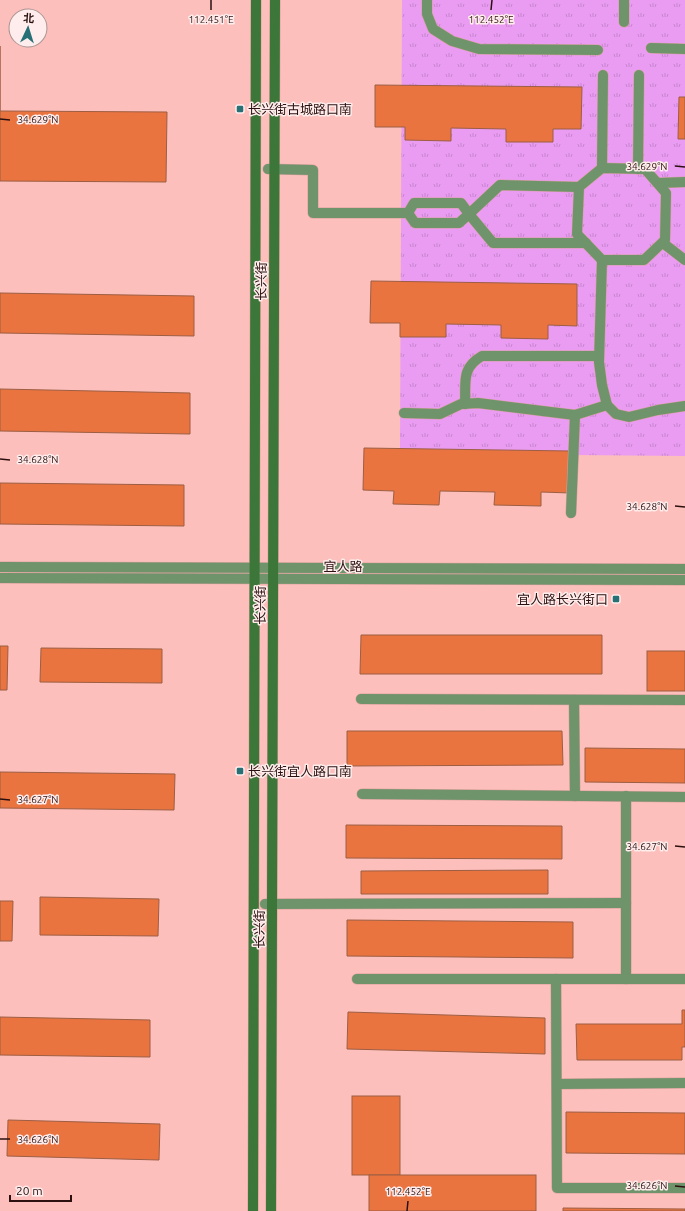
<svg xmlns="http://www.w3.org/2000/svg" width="685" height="1211" font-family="Ubuntu,'Noto Sans SC',sans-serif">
<defs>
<pattern id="grass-tufts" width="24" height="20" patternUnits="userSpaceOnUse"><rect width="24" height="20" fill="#e99cf2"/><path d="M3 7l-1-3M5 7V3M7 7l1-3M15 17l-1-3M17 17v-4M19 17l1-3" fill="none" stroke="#c885ce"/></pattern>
</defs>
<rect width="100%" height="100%" fill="#fdbfbb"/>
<!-- grass -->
<polygon fill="url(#grass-tufts)" points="402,0 685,0 685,456 573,455 400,449"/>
<!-- building -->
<g fill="#ea7440" stroke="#9c5e44">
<polygon points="0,46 0,111 167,112 166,182 0,181"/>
<polygon points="375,85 582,87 581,129 553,129 553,142 506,142 506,129 451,128 451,141 405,140 405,127 375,127"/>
<polygon points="679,97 685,97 685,139 678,139"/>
<polygon points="371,281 577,284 577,326 548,325 548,339 501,338 501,325 446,324 446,337 400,337 400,323 370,323"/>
<polygon points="0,293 194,296 194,336 0,333"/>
<polygon points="0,389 190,393 190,434 0,431"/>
<polygon points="364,448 570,451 570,493 541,492 541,506 494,505 495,492 440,491 439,505 393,504 394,491 363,490"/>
<polygon points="0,483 184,485 184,526 0,524"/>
<polygon points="361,635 602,635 602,674 360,674"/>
<polygon points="0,646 8,646 7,690 0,690"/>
<polygon points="41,648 162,649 162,683 40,682"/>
<rect x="647" y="651" width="38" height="40"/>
<polygon points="347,731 562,731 563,765 347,766"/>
<polygon points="585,748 685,749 685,783 585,782"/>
<polygon points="0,772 175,774 174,810 0,808"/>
<polygon points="346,825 562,826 562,859 346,858"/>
<polygon points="548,870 548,894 361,894 361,871"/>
<polygon points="40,897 159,899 158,936 40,935"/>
<polygon points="0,901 13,901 12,941 0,941"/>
<polygon points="347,920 573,922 573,958 347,956"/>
<polygon points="682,1010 685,1010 685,1047 682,1047 682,1060 577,1060 576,1024 682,1024"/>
<polygon points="348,1012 545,1018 545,1054 347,1049"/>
<polygon points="0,1017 150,1020 150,1057 0,1055"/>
<rect x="352" y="1096" width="48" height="79"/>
<polygon points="566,1112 685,1113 685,1154 566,1153"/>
<polygon points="8,1120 160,1124 159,1160 7,1156"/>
<rect x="369" y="1175" width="167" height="36"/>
<polygon points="563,1208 685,1209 685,1211 563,1211"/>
</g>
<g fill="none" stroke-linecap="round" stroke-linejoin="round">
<!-- service casing -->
<g stroke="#d7a09c" stroke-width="11">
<g id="service">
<polyline points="427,0 427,14 433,29 452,41 479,49 598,50"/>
<polyline points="624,0 624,22"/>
<polyline points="651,48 685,49"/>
<polyline points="602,168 603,75"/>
<polyline points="268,169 313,170 313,213 408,213 414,203 461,203 469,214 459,223 415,223 408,213"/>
<polyline points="638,169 639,75"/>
<polyline points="658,183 685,182"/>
<polyline points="579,187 500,185 469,214 493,243 586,243"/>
<polyline points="663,243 685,260"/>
<path d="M465,404C466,382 461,368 482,356H599"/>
<polyline points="607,405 616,414 629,417 658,410 685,406"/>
<polyline points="404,413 440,414 461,404 478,403 575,415"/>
<polyline points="571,513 575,415 607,405 602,385 599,362 602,260 577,234 579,187 602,168 645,169 666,193 665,240 644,260 602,260"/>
</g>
</g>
<!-- minor casing -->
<g stroke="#d7a09c" stroke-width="11">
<g id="minor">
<polyline points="0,567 685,569"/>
<polyline points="0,578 685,580"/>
<polyline points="361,699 685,700"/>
<polyline points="574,700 575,796"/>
<polyline points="362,794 685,797"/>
<polyline points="265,904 626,903"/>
<polyline points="357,979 685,979"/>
<polyline points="556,979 557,1188 685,1188"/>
<polyline points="626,979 626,796"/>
<polyline points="557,1084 685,1083"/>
</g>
</g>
<!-- secondary casing -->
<g stroke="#d7a09c" stroke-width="11">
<g id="secondary">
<polyline points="253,1211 256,0"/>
<polyline points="271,1211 275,0"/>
</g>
</g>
<!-- service -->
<use href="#service" stroke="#6f946c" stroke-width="10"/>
<!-- minor -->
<use href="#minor" stroke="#6f946c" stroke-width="10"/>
<!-- secondary -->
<use href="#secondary" stroke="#3c7639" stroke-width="10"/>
</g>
<!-- ticks -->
<path fill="none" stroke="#2b100f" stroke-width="1.5" d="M211,10V0M491,10L492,0M0,119L10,120M675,166L685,167M0,459L10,460M675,506L685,507M0,799L10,800M675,846L685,847M0,1139H10M675,1186L685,1187M407,1211L408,1201"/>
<!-- markers -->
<g fill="#267076" stroke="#feedec" stroke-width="1.5">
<rect x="236" y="105" width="8" height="8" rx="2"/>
<rect x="612" y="595" width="8" height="8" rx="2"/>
<rect x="236" y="767" width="8" height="8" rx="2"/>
</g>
<g text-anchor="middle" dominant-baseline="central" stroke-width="3" stroke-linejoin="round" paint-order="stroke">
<!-- poi labels -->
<g font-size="13" fill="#2b100f" stroke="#feedec" text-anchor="start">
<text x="248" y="109">长兴街古城路口南</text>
<text x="608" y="599" text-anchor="end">宜人路长兴街口</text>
<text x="248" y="771">长兴街宜人路口南</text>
</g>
<!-- street labels -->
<g font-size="13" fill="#2b100f" stroke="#feedec">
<text transform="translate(261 281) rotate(-90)">长兴街</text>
<text x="343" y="566">宜人路</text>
<text transform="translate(260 605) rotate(-90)">长兴街</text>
<text transform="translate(259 929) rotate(-90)">长兴街</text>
</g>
</g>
<g font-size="10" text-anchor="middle" fill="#2b100f" stroke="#feedec" stroke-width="3" stroke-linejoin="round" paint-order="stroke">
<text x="211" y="23">112.451°E</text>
<text x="491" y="23">112.452°E</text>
<text x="38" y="123">34.629°N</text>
<text x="647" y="170">34.629°N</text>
<text x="38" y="463">34.628°N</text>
<text x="647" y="510">34.628°N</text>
<text x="38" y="803">34.627°N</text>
<text x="647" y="850">34.627°N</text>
<text x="38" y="1143">34.626°N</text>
<text x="647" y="1189">34.626°N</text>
<text x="408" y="1195">112.452°E</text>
</g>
<!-- north arrow -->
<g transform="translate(28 28) rotate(4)"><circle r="19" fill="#feedec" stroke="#aa9594"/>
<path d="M0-3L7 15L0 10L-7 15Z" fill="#267076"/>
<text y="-6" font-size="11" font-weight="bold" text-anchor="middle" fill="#2b100f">北</text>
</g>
<!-- scale -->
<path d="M10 1195v6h61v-6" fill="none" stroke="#2b100f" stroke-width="2"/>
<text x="16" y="1195" font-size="12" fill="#2b100f" stroke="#feedec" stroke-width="3" paint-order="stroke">20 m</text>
</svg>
